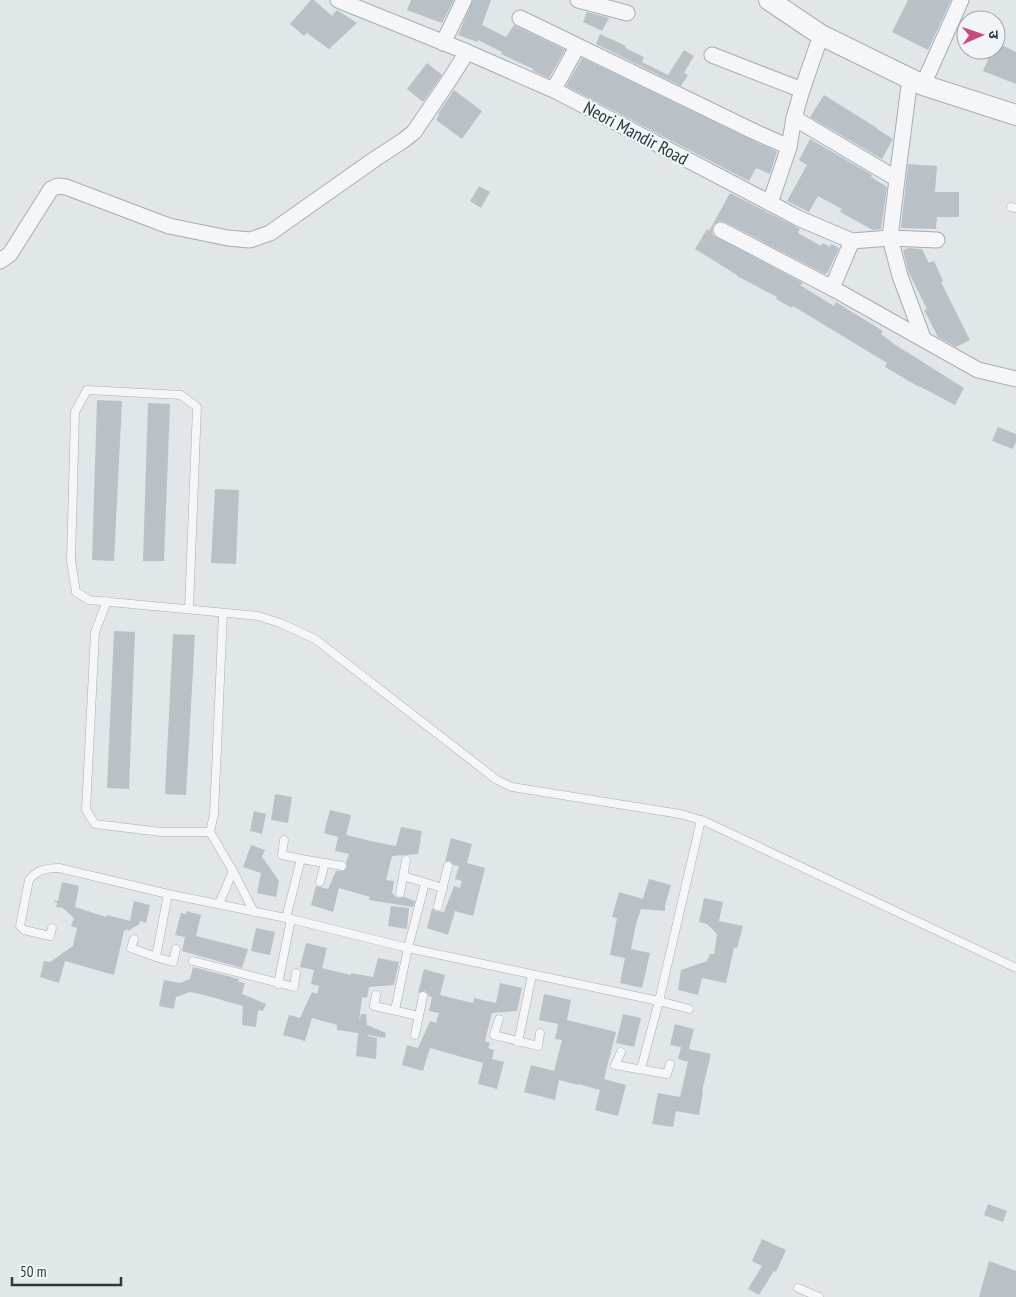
<svg xmlns="http://www.w3.org/2000/svg" width="1016" height="1297" font-family="'PT Sans Narrow','Noto Sans Devanagari',sans-serif">
<rect width="100%" height="100%" fill="#e1e6e9"/>
<!-- building -->
<g fill="#b9c1c6">
<polygon points="311,0 314,0 332,16 337,10 357,23 329,49 307,33 304,36 290,24"/>
<polygon points="411,0 454,0 442,23 407,10"/>
<polygon points="473,0 491,0 482,25 506,37 514,25 565,50 549,78 533,71 533,69 501,54 502,52 478,40 477,42 458,35"/>
<polygon points="908,0 951,0 928,50 892,32"/>
<polygon points="587,12 609,18 602,31 583,22"/>
<polygon points="600,34 626,46 625,48 644,57 642,62 668,75 684,50 694,56 684,73 688,75 681,86 596,44"/>
<polygon points="996,42 1016,52 1016,84 983,71 992,50 996,50"/>
<polygon points="582,58 777,152 770,174 756,168 749,181 566,86"/>
<polygon points="427,63 442,75 423,102 407,89"/>
<polygon points="454,90 482,111 462,139 436,120 439,115 438,114"/>
<polygon points="824,95 877,128 877,129 893,139 882,159 810,117"/>
<polygon points="810,139 872,175 871,177 887,187 881,229 873,230 840,212 842,209 818,196 809,212 787,201 807,165 799,160"/>
<polygon points="908,164 937,166 935,192 959,192 959,217 937,217 936,229 901,228"/>
<polygon points="479,186 490,192 481,208 470,201"/>
<polygon points="730,193 800,229 798,233 821,246 823,243 830,247 831,244 839,248 828,272 825,274 725,222 720,221 713,225 712,231 713,235 803,283 800,285 834,306 836,302 883,331 881,334 894,344 964,388 955,405 919,386 919,387 885,367 887,363 793,306 792,308 776,299 777,297 737,276 737,275 695,249 707,229 709,231"/>
<polygon points="908,248 922,249 929,263 934,261 943,281 941,282 970,340 956,347 938,337 924,310 927,309 908,271 903,250"/>
<polygon points="97,400 122,401 114,561 92,560"/>
<polygon points="148,403 170,404 164,561 143,561"/>
<polygon points="998,427 1016,434 1016,442 1013,449 992,441"/>
<polygon points="215,489 239,490 236,564 211,563"/>
<polygon points="114,631 135,632 129,789 107,788"/>
<polygon points="173,634 195,635 186,795 165,794"/>
<polygon points="275,794 292,797 288,823 271,820"/>
<polygon points="330,810 351,815 346,835 375,842 396,846 401,827 422,831 418,854 392,856 386,880 394,881 392,893 397,898 404,897 415,901 413,907 369,900 370,897 339,888 333,912 311,905 316,886 328,889 336,871 343,871 347,867 346,862 349,854 335,851 338,837 324,833"/>
<polygon points="254,811 266,814 262,834 250,831"/>
<polygon points="451,838 472,844 467,863 485,868 473,916 455,911 448,935 427,928 432,908 436,911 444,912 454,886 460,888 462,881 455,879 459,866 453,865 450,861 445,862"/>
<polygon points="251,845 265,850 262,857 279,881 276,897 257,893 261,873 243,867"/>
<polygon points="649,879 671,885 665,905 665,911 641,909 636,924 631,949 650,953 642,988 620,983 625,958 610,955 617,918 612,917 619,892 643,899"/>
<polygon points="62,882 79,886 75,907 106,917 107,915 130,921 134,901 150,905 146,923 140,921 139,923 141,923 128,931 128,929 124,931 114,975 65,961 59,983 40,977 44,961 50,962 73,946 77,928 71,926 74,918 63,908 56,907 57,903 53,900 58,901"/>
<polygon points="704,898 723,902 719,921 743,926 737,948 734,948 726,983 702,978 698,995 678,990 681,970 707,961 710,954 714,954 717,934 707,924 699,922"/>
<polygon points="391,906 409,908 407,929 388,926"/>
<polygon points="186,911 201,915 196,936 248,949 242,968 182,951 185,937 175,935 181,913 186,914"/>
<polygon points="256,928 275,932 270,955 251,951"/>
<polygon points="306,943 327,948 322,968 351,975 351,973 373,977 378,958 399,962 394,985 369,987 367,998 362,997 359,1022 361,1014 366,1014 367,1025 386,1033 385,1038 368,1035 368,1036 377,1038 376,1059 356,1056 358,1033 337,1030 337,1025 312,1018 305,1041 283,1035 289,1015 300,1018 312,992 317,994 319,986 311,984 314,970 300,967"/>
<polygon points="193,967 239,979 238,982 245,983 242,994 266,1004 263,1011 258,1010 256,1027 242,1025 243,1006 204,995 190,992 176,997 174,1009 159,1006 164,980 180,983 190,979"/>
<polygon points="424,969 445,975 440,995 473,1003 474,998 496,1003 500,983 522,988 517,1011 492,1013 485,1041 490,1043 488,1048 494,1050 492,1059 504,1062 497,1089 478,1084 483,1063 430,1048 423,1071 402,1065 407,1045 418,1048 430,1021 436,1023 439,1013 429,1011 432,997 429,996 425,991 418,993"/>
<polygon points="544,994 571,1000 567,1020 616,1032 604,1079 626,1085 618,1116 595,1110 600,1090 578,1084 578,1085 559,1080 555,1100 524,1092 531,1065 554,1071 562,1040 555,1039 558,1024 539,1020"/>
<polygon points="623,1014 641,1018 634,1047 616,1043"/>
<polygon points="675,1024 694,1029 689,1049 711,1054 702,1091 703,1091 699,1115 676,1111 673,1127 652,1124 658,1093 680,1097 688,1062 678,1059 681,1047 670,1045"/>
<polygon points="988,1204 1007,1211 1003,1222 984,1215"/>
<polygon points="762,1239 786,1250 776,1272 774,1271 759,1295 748,1289 762,1266 752,1261"/>
<polygon points="989,1261 1016,1271 1016,1297 979,1297"/>
</g>
<g fill="none" stroke-linecap="round" stroke-linejoin="round">
<!-- service casing -->
<g stroke="#a6aeb3" stroke-width="9">
<g id="service">
<polyline points="1011,207 1016,208"/>
<polyline points="107,601 95,632 86,810 95,824 161,832 210,832 214,814 223,613"/>
<polyline points="189,609 197,407 181,395 87,390 75,412 71,561 76,592 89,600 258,616 280,623 315,639 497,780 512,787 680,814 704,821 1016,968"/>
<polyline points="210,832 233,871 254,912"/>
<polyline points="284,840 282,855 301,859"/>
<polyline points="403,876 443,888"/>
<polyline points="320,882 325,863"/>
<polyline points="400,893 406,860"/>
<polyline points="219,904 233,871"/>
<polyline points="438,906 448,866"/>
<polyline points="286,918 301,859 342,866"/>
<path d="M52,928L50,936L24,930L20,926L29,880C37,870 46,868 59,868L168,894"/>
<polyline points="134,939 131,948 156,957"/>
<polyline points="176,949 173,962 156,957 168,894 291,919 408,948 659,1001 701,820"/>
<polyline points="193,961 294,987 296,973"/>
<polyline points="278,984 291,919"/>
<polyline points="376,995 374,1006 419,1016"/>
<polyline points="395,1010 408,948 425,883"/>
<polyline points="499,1019 494,1035 538,1046 540,1033"/>
<polyline points="415,1035 423,996"/>
<polyline points="518,1042 532,975"/>
<polyline points="621,1052 615,1065 667,1074 670,1064"/>
<polyline points="641,1069 659,1001 689,1009"/>
<polyline points="798,1288 819,1297"/>
</g>
</g>
<!-- minor casing -->
<g stroke="#a6aeb3" stroke-width="17">
<g id="minor">
<polyline points="338,0 467,52 558,92 770,203 789,147 794,118 802,90 821,35"/>
<polyline points="578,0 627,13"/>
<polyline points="520,18 755,132 789,147"/>
<polyline points="443,43 464,0"/>
<polyline points="712,55 802,90"/>
<polyline points="923,85 961,0"/>
<polyline points="554,89 577,47"/>
<polyline points="794,118 897,179 890,238 900,276 923,338"/>
<polyline points="897,179 910,78"/>
<polyline points="770,203 798,218 852,241 890,238 937,240"/>
<polyline points="721,230 832,288 978,370 1016,379"/>
<polyline points="0,261 10,254 51,189 58,186 66,187 169,226 228,238 250,240 270,233 375,159 404,140 414,132 450,79 467,52"/>
<polyline points="832,288 852,241"/>
</g>
</g>
<!-- tertiary casing -->
<g stroke="#a6aeb3" stroke-width="22">
<polyline id="tertiary" points="769,0 821,35 923,85 1016,115"/>
</g>
<!-- service -->
<use href="#service" stroke="#f4f6f8" stroke-width="8"/>
<!-- minor -->
<use href="#minor" stroke="#f4f6f8" stroke-width="15"/>
<!-- tertiary -->
<use href="#tertiary" stroke="#f4f6f8" stroke-width="20"/>
</g>
<g text-anchor="middle" dominant-baseline="central" stroke-width="4" stroke-linejoin="round" paint-order="stroke">
<!-- street labels -->
<g font-size="18" fill="#2a3840" stroke="#f1f5f7">
<text transform="translate(636 133) rotate(28)">Neori Mandir Road</text>
</g>
</g>
<!-- north arrow -->
<g transform="translate(981 35) rotate(88)"><circle r="24" fill="#f1f5f7" stroke="#a1a9ae"/>
<path d="M0-4L9 19L0 12L-9 19Z" fill="#c74d7e"/>
<text y="-8" font-size="14" font-weight="bold" text-anchor="middle" fill="#2a3840">उ</text>
</g>
<!-- scale -->
<path d="M12 1277v8h109v-8" fill="none" stroke="#2a3840" stroke-width="2.5"/>
<text x="20" y="1277" font-size="15" fill="#2a3840" stroke="#f1f5f7" stroke-width="4" paint-order="stroke">50 m</text>
</svg>
